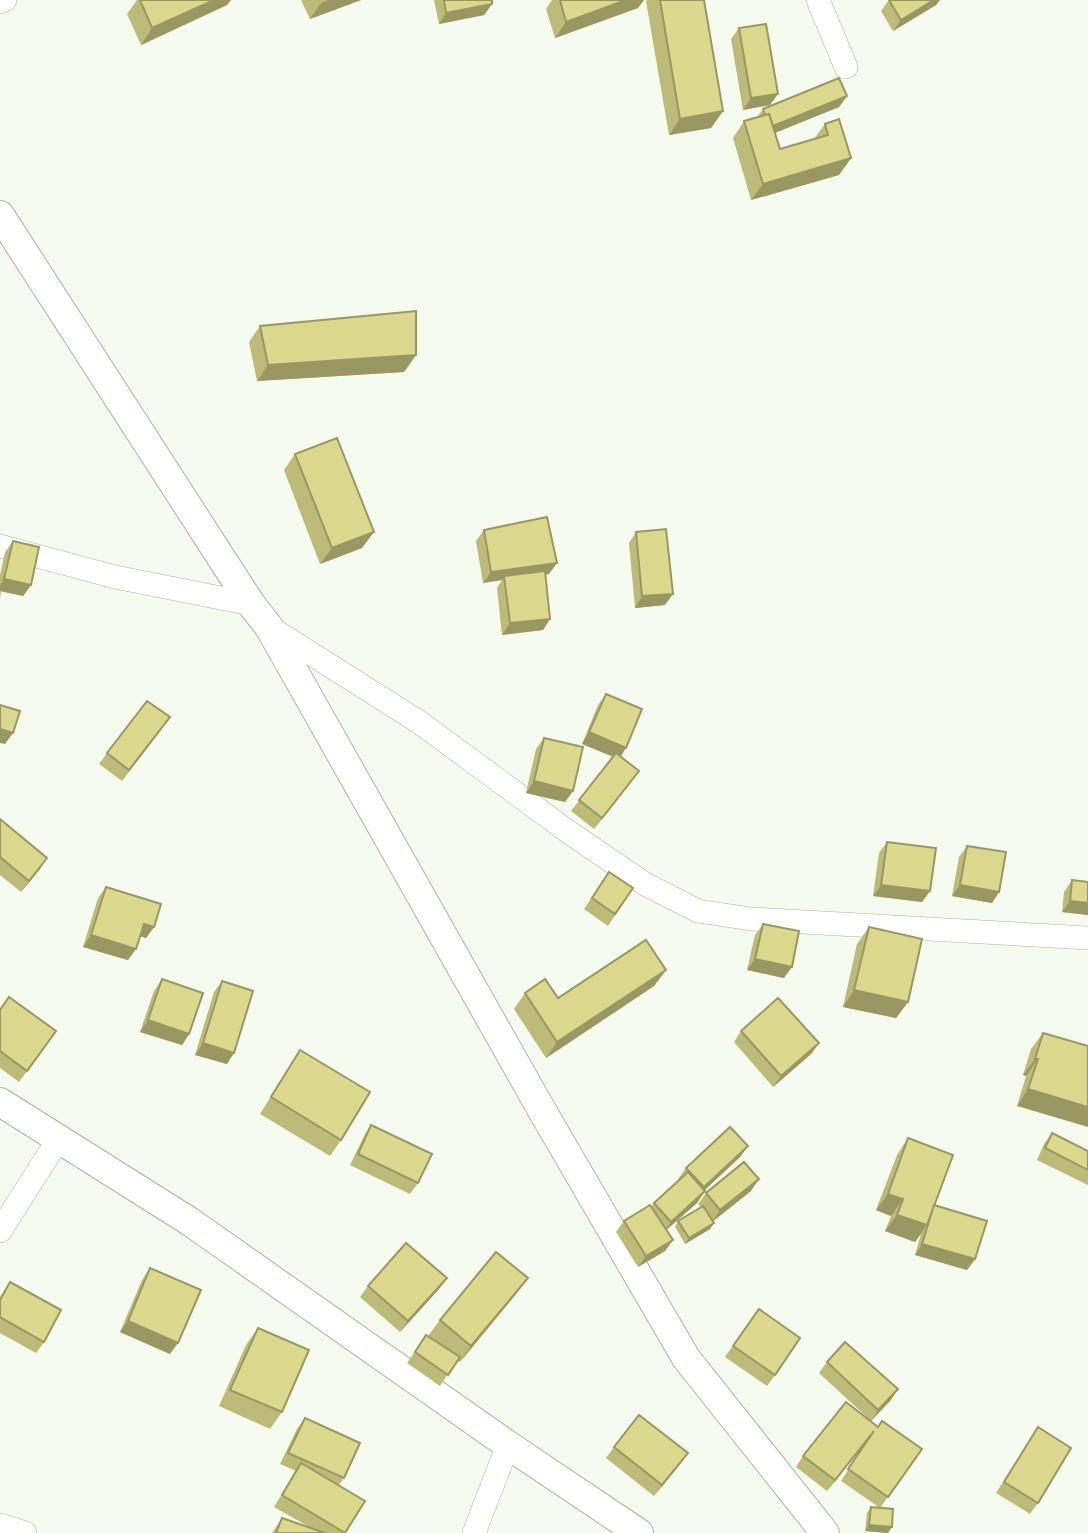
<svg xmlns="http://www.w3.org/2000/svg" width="1088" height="1533" font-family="Raleway,sans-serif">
<rect width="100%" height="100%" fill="#f6fbef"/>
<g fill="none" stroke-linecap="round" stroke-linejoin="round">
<!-- minor casing -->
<g stroke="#adb2a7" stroke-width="24">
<g id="minor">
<polyline points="818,0 846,67"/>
<polyline points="0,2 5,0"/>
<polyline points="0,546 115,577 251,604"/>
<polyline points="269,627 419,722 570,833 645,884 698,911 751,919 1088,938"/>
<polyline points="0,1231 58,1140"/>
<polyline points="0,1525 25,1533"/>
<polyline points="474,1533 508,1445"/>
</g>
</g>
<!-- tertiary casing -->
<g stroke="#adb2a7" stroke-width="30">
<g id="tertiary">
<polyline points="0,215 251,604 269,627 540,1107 686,1358 825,1533"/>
<polyline points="0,1102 189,1221 508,1445 639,1533"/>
</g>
</g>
<!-- minor -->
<use href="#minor" stroke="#fff" stroke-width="23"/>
<!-- tertiary -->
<use href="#tertiary" stroke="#fff" stroke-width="28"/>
</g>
<!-- wall -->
<g fill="#bcbb7a">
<polygon points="137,0 231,0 227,5 141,45 127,14"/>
<polygon points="301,0 361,0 310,19"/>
<polygon points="434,0 492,0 492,4 484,15 439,24"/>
<polygon points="552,0 644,0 638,8 555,38 546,9"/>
<polygon points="647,0 704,0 723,111 711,128 669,135 646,1"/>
<polygon points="889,0 940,0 936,5 893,31 881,11"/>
<polygon points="739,28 770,105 743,110 731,39"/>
<polygon points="847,96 839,107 775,133 780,149 814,139 825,124 851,158 839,175 751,200 733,138 744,121 757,117 763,109"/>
<polygon points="260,326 416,355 404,372 257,381 249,342"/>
<polygon points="295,454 362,548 320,564 284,470"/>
<polygon points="484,530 549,574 546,575 550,619 543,630 502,635 497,588 502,580 483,583 476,541"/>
<polygon points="636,532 665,605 635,608 629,543"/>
<polygon points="13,541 31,585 23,596 1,591 0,599 0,575 5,552"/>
<polygon points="606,694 621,756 631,782 594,829 571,811 613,757 582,744 598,705"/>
<polygon points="162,729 122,781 99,764 107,753"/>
<polygon points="544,738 573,791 565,802 526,793 536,749"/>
<polygon points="0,819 40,869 21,892 0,875"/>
<polygon points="887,842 930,891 922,902 873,896 879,853"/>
<polygon points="967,846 999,892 992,903 952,896 959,857"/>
<polygon points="609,872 633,888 608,926 584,909"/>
<polygon points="1072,880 1088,882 1088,915 1062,912 1064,892"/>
<polygon points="106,887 154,927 146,938 140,936 128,960 83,947 98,898"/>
<polygon points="763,924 784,978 747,970 755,935"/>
<polygon points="869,927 908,1002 896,1018 843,1007 857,944"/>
<polygon points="666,970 654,986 546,1058 514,1009 525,993 558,998"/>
<polygon points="162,979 189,1034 182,1045 140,1032 154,991"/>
<polygon points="222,981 227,1064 195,1055 214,992"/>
<polygon points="0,1010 56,1031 19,1082 0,1068"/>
<polygon points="741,1031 819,1043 811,1054 773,1087 734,1042"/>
<polygon points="1043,1033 1088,1046 1017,1106 1026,1076 1023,1075 1031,1049"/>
<polygon points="300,1050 341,1140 330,1156 260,1114"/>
<polygon points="371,1125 418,1183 410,1194 350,1165 364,1136"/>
<polygon points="1052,1133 1088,1151 1088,1185 1037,1160 1044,1144"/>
<polygon points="908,1138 934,1205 975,1259 967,1270 915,1255 921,1234 915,1242 885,1231 891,1216 876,1210 897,1155"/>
<polygon points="748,1146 740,1157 704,1191 697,1203 666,1230 673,1240 665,1251 638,1267 616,1232 624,1221 651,1207 654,1203 679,1180 678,1179 686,1168"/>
<polygon points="751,1191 713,1221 714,1223 710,1229 685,1244 675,1227 678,1221 701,1207 698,1204 706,1193"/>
<polygon points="150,1268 170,1354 120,1332 142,1280"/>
<polygon points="10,1282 44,1342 36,1353 0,1333 0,1297"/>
<polygon points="368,1286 439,1289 400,1332 360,1297"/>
<polygon points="516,1294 460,1362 457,1360 440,1386 407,1363 426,1335 428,1336 440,1320"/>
<polygon points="759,1309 775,1375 767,1386 725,1357"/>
<polygon points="258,1328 282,1412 270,1429 219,1406 246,1345"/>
<polygon points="827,1362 898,1389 890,1401 871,1421 819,1373"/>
<polygon points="305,1418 344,1478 339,1485 345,1533 272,1533 282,1518 311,1528 274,1507 296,1471 280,1464 297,1429"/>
<polygon points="878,1427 922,1449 880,1508 888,1533 865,1531 867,1513 871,1507 880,1508 841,1481 866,1442 827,1491 796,1467 803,1456"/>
<polygon points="1038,1427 1038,1503 1030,1514 996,1493"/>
<polygon points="614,1447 688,1453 654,1496 606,1458"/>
</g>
<!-- shaded-wall -->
<g fill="#999863">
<polygon points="214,0 231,0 227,5 141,45 152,28"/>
<polygon points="328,0 361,0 310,19 321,3"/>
<polygon points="626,0 644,0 638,8 555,38 566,22"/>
<polygon points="934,0 940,0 936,5 893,31 901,20"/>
<polygon points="492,4 484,15 439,24 446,13"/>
<polygon points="778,94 770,105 743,110 751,98"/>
<polygon points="847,96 839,107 762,138 770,127"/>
<polygon points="723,111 711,128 669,135 680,119"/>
<polygon points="851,158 839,175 751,200 763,184"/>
<polygon points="416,355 404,372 257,381 268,365"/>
<polygon points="374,532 362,548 320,564 332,548"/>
<polygon points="557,563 549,574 505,580 504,576 502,580 483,583 491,572"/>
<polygon points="4,579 31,585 23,596 0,591 0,585"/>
<polygon points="673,594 665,605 635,608 642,596"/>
<polygon points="550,619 543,630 502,635 510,623"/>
<polygon points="0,729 13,733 5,744 0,743"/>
<polygon points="589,732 626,748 619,759 582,744"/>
<polygon points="639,771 631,782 594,829 602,818"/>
<polygon points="534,781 573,791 565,802 526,793"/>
<polygon points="47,858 40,869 21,892 29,881"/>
<polygon points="881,885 930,891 922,902 873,896"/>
<polygon points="960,885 999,892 992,903 952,896"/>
<polygon points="1070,901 1088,903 1088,915 1062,912"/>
<polygon points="144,924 154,927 146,938 136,935"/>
<polygon points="91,935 136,949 128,960 83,947"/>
<polygon points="755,959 792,967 784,978 747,970"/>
<polygon points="666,970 654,986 546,1058 557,1042"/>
<polygon points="854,990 908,1002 896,1018 843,1007"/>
<polygon points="148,1020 189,1034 182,1045 140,1032"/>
<polygon points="203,1043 234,1053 227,1064 195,1055"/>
<polygon points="819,1043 811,1054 773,1087 781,1076"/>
<polygon points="1035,1059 1038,1059 1026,1076 1023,1075"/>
<polygon points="1028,1089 1088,1107 1088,1127 1017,1106"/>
<polygon points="748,1146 740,1157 696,1198 704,1187"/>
<polygon points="759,1179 751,1191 712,1222 720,1210"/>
<polygon points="705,1191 697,1203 663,1233 671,1222"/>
<polygon points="888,1194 903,1199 891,1216 876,1210"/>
<polygon points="897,1215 927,1225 915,1242 885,1231"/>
<polygon points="714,1223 710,1229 685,1244 689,1238"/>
<polygon points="673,1240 665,1251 638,1267 646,1256"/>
<polygon points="922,1244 975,1259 967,1270 915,1255"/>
<polygon points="447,1278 439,1289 400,1332 408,1321"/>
<polygon points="528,1278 516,1294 460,1362 471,1346"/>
<polygon points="128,1321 178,1343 170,1354 120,1332"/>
<polygon points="898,1389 890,1401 871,1421 878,1410"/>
<polygon points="874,1431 866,1442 827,1491 835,1480"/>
<polygon points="688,1453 680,1464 654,1496 662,1485"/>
<polygon points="869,1525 892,1527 888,1533 865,1531"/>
</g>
<!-- building -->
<g fill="#dbd98e" stroke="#999863" stroke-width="2">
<polygon points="140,0 214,0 152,28"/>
<polygon points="444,0 492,0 492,4 446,13"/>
<polygon points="560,0 626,0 566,22"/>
<polygon points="660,0 704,0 723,111 680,119"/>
<polygon points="889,0 934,0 901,20"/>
<polygon points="766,24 778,94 751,98 739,28"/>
<polygon points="839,78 847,96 773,126 769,114 765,115 763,109"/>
<polygon points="769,114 780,149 828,135 825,124 839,119 851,158 763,184 744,121"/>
<polygon points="416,311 416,355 268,365 260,326"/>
<polygon points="337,438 374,532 332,548 295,454"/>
<polygon points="547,517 557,563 491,572 484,530"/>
<polygon points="666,529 673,594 642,596 636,532"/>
<polygon points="13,541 39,547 31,585 4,579"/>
<polygon points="545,571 550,619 510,623 504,576"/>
<polygon points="606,694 642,709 626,748 589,732"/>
<polygon points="147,701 170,717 129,770 107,753"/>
<polygon points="0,705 20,711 13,733 0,729"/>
<polygon points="544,738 583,747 573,791 534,781"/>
<polygon points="616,753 639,771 602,818 579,800"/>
<polygon points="0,819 47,858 29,881 0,857"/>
<polygon points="887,842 936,848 930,891 881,885"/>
<polygon points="967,846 1006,852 999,892 960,885"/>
<polygon points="609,872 633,888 615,914 592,898"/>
<polygon points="1072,880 1088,882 1088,903 1070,901"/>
<polygon points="106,887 161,904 154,927 144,924 136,949 91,935"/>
<polygon points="763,924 799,931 792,967 755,959"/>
<polygon points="869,927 922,939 908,1002 854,990"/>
<polygon points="646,940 666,970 557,1042 525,993 545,979 558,998"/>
<polygon points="162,979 203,993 189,1034 148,1020"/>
<polygon points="222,981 253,991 234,1053 203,1043"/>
<polygon points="9,997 56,1031 27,1071 0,1051 0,1010"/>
<polygon points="778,998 819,1043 781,1076 741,1031"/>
<polygon points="1043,1033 1088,1046 1088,1107 1028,1089 1038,1059 1035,1059"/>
<polygon points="300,1050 370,1092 341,1140 271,1097"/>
<polygon points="371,1125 432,1154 418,1183 358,1154"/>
<polygon points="730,1127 748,1146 704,1187 686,1168"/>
<polygon points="1052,1133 1088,1151 1088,1170 1045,1148"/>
<polygon points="908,1138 953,1155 927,1225 897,1215 903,1199 888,1194"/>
<polygon points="744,1162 759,1179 720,1210 706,1193"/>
<polygon points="688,1172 705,1191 671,1222 654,1203"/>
<polygon points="650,1205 673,1240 646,1256 624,1221"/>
<polygon points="934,1205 987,1221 975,1259 922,1244"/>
<polygon points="703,1206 714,1223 689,1238 678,1221"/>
<polygon points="406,1243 447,1278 408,1321 368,1286"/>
<polygon points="496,1252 528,1278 471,1346 440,1320"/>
<polygon points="150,1268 201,1290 178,1343 128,1321"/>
<polygon points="10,1282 61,1310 44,1342 0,1317 0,1300"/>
<polygon points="759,1309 800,1338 775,1375 733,1346"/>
<polygon points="258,1328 309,1350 282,1412 230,1390"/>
<polygon points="426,1335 460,1357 448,1375 415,1352"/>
<polygon points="845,1342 898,1389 878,1410 827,1362"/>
<polygon points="846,1402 878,1427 882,1421 922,1449 888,1497 848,1469 874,1431 835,1480 803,1456"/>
<polygon points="639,1415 688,1453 662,1485 614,1447"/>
<polygon points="305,1418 360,1443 344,1478 288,1453"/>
<polygon points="1038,1427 1071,1448 1038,1503 1004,1482"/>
<polygon points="301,1463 365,1501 345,1533 282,1495"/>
<polygon points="871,1507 893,1509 892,1527 869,1525"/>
<polygon points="282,1518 325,1533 276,1533"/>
</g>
</svg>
